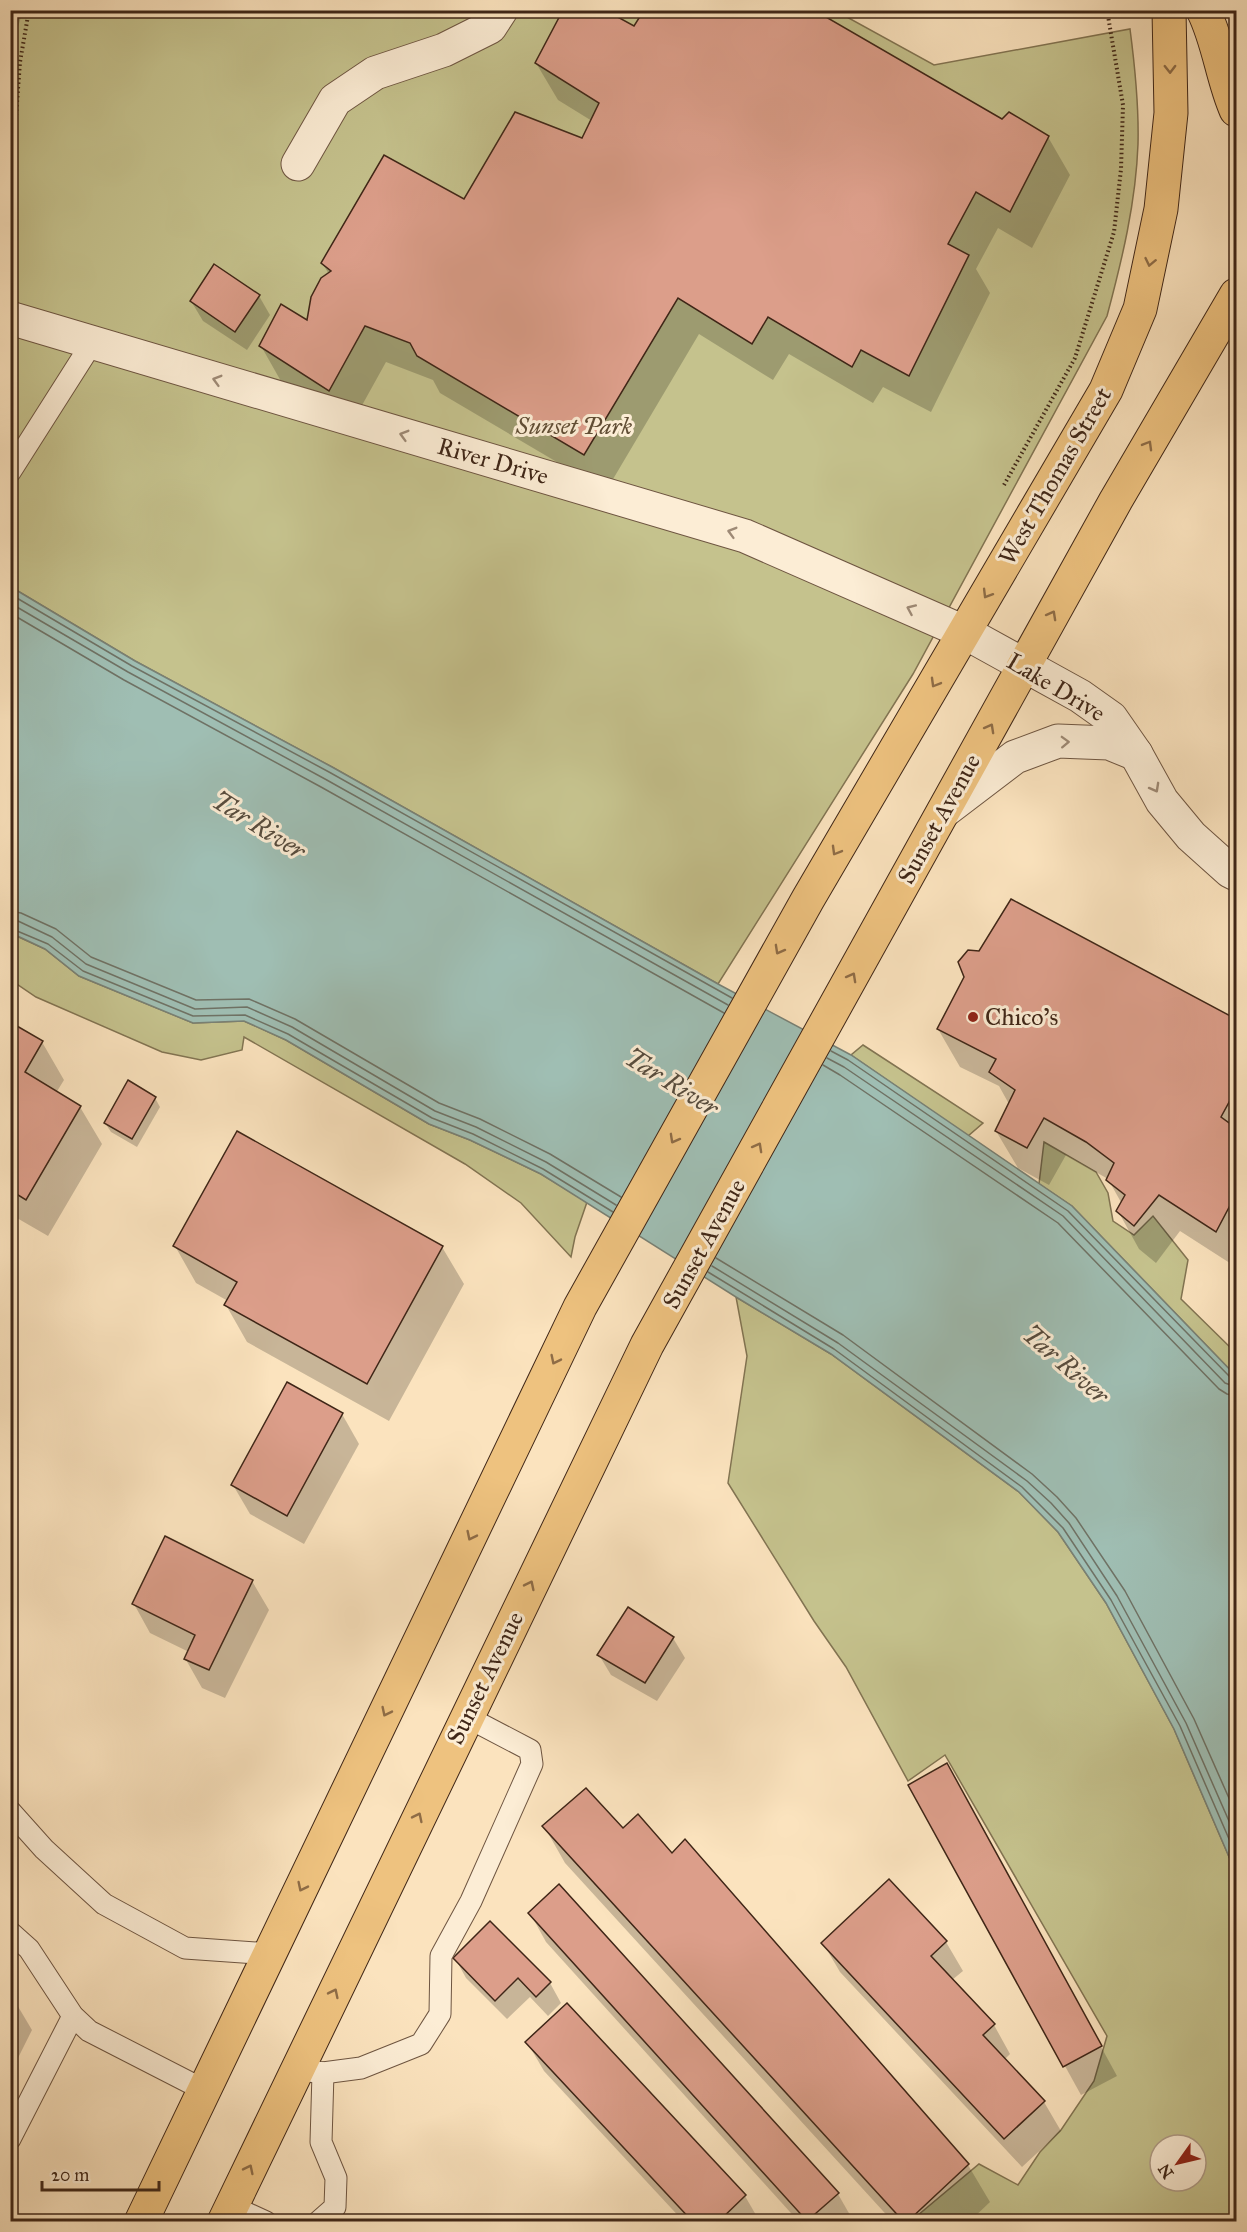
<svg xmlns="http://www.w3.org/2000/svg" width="1247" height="2232" font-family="'IM FELL Great Primer',serif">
<rect width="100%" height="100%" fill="#fbe3be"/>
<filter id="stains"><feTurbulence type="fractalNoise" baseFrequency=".00333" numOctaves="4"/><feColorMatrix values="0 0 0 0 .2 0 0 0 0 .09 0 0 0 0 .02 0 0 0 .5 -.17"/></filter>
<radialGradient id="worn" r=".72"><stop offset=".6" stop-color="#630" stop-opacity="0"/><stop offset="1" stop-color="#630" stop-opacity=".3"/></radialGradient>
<!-- green -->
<g fill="#c5c28d" stroke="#827452" stroke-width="1.5" fill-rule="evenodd">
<path d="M11,11H836L934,65L1130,29C1135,67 1139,105 1138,144C1136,202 1122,260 1107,316L913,674L718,984L332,767L135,661L11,587Z"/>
<polygon points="10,933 45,949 79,976 193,1023 244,1021 286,1040 429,1124 470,1140 541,1174 587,1202 575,1237 571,1257 521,1203 465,1164 244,1037 242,1050 201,1060 162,1052 36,997 11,980"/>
<polygon points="863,1045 983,1123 968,1136 851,1055"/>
<polygon points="1044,1142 1096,1172 1108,1193 1113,1221 1134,1235 1153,1216 1188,1260 1181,1299 1236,1353 1236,1376 1072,1206 1039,1184"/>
<path d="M736,1297L831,1354L1019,1492L1058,1532L1106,1603L1174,1729L1236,1873V2221H911L979,2164L1018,2185L1040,2152L1061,2130L1094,2081L1107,2036L945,1755L908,1781L846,1667L814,1621L728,1483L747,1356ZM1160,2145H1196V2181H1160Z"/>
</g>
<!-- water -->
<polygon fill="#9fbeb3" stroke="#798175" stroke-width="1.5" points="11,587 135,661 332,767 718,984 851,1055 1072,1206 1236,1376 1236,1873 1174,1729 1106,1603 1058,1532 1019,1492 831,1354 736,1297 541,1174 470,1140 429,1124 286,1040 244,1021 193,1023 79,976 45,949 11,933"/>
<!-- shadow -->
<g fill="#0003">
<polygon points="10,10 23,10 10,54"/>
<polygon points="635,28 1002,121 1009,114 1048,137 1070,175 1032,248 998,228 976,269 990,293 931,412 883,387 873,403 789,354 773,380 699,334 606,491 440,393 433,380 386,362 350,427 282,383 261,346 308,323 329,274 322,263 464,201 583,140 592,121 558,100 536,63"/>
<polygon points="259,296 270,315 247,350 203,321 191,301"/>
<polygon points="1012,901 1236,1021 1236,1267 1180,1231 1156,1263 1139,1249 1118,1211 1122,1204 1108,1179 1066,1155 1049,1185 1018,1168 996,1131 1009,1104 999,1086 960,1067 938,1029 979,953"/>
<polygon points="10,1024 42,1042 64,1080 56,1093 80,1107 102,1144 48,1236 10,1214"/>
<polygon points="155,1098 160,1107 137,1147 111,1132 105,1123"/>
<polygon points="175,1246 442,1247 464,1284 389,1421 247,1342 226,1305 228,1301 196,1283"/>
<polygon points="342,1414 359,1444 304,1544 250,1514 233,1485"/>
<polygon points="252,1581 269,1610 225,1698 202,1688 185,1658 189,1652 150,1633 134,1604"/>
<polygon points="629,1609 673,1638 685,1658 657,1701 611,1675 599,1655"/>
<polygon points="910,1786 963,1794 1117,2076 1081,2095"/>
<polygon points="544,1826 623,1830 672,1855 685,1842 968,2165 990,2202 969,2222 893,2222 565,1863"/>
<polygon points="530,1913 838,2194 854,2222 799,2222 546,1942"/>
<polygon points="946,1942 963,1971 952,1980 994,2025 1010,2054 1004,2060 1044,2102 1061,2131 1022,2167 840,1972 823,1943"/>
<polygon points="455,1958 550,1983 561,2003 548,2016 530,1997 507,2019 466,1978"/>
<polygon points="10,1993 32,2030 10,2074"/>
<polygon points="527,2042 745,2196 760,2222 684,2222 544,2071"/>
</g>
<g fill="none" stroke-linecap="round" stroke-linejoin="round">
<!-- shore -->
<g stroke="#6f7265" stroke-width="1.5">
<polyline points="10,594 132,666 329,772 732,998"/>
<polyline points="10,603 128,672 325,779 728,1005"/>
<polyline points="10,613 124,680 321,787 724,1013"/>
<polyline points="10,911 21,913 56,929 91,957 196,1000 249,999 295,1019 439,1103 480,1119 550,1154 621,1197"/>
<polyline points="10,920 18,921 52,937 86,964 195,1009 247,1007 292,1027 435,1111 476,1127 546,1162 616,1205"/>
<polyline points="10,928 48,944 83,971 193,1016 245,1015 288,1034 432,1118 473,1134 543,1169 613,1212"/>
<polyline points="831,1051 848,1060 1068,1211 1230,1377 1236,1379"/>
<polyline points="827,1058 844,1067 1063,1216 1225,1383 1236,1387"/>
<polyline points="823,1065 840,1075 1058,1223 1219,1389 1227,1394 1236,1396"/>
<polyline points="716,1258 843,1335 1032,1474 1057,1497 1076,1518 1125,1591 1194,1719 1236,1814"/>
<polyline points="712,1266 838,1343 1027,1481 1051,1503 1069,1523 1117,1596 1186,1723 1236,1837"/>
<polyline points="708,1272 834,1349 1022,1487 1063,1528 1111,1600 1180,1726 1236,1855"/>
</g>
</g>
<!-- building -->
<g fill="#dc9e8a" stroke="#3f2617" stroke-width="1.5">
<polygon points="563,10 605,10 634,26 644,10 814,10 1002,119 1009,112 1049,136 1010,212 976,192 948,244 969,255 909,376 861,350 852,367 768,317 752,344 678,298 584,455 417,356 410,343 365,326 329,391 259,346 281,304 307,320 311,297 321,278 331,271 321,263 384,155 464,199 515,112 582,138 599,103 535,63"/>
<polygon points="214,264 260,295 235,332 190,301"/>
<polygon points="1011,899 1236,1019 1236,1096 1233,1095 1221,1117 1236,1128 1236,1194 1216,1232 1159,1195 1134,1226 1116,1211 1125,1195 1106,1180 1114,1163 1086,1142 1044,1118 1027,1148 995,1131 1015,1090 989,1072 996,1059 937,1029 964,977 958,962 968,950 979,951"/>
<polygon points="10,1022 43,1041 25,1072 81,1106 26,1200 10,1190"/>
<polygon points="128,1080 156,1097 132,1139 104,1123"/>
<polygon points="237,1131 443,1246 367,1384 224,1305 237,1282 173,1246"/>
<polygon points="287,1382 343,1413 287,1516 231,1485"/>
<polygon points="165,1536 253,1580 209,1670 184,1659 195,1635 132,1604"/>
<polygon points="628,1607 674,1637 645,1683 597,1655"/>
<polygon points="947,1763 1102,2046 1063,2067 908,1785"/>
<polygon points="586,1788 623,1828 638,1814 672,1853 685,1839 969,2164 907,2222 904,2222 542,1826"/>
<polygon points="889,1879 947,1941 931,1956 995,2024 983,2035 1045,2101 1004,2139 821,1943"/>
<polygon points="559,1884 839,2193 807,2221 528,1913"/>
<polygon points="490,1921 551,1982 536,1997 518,1978 495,2001 453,1958"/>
<polygon points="567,2003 746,2195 718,2222 693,2222 525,2042"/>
</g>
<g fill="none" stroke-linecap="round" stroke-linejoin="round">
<!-- lane casing -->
<g stroke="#6e5541" stroke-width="23">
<g id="lane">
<polyline points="10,472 92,343"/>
<polyline points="10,1811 44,1849 104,1904 185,1948 270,1954"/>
<polyline points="10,1932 29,1949 73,2016 89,2031 204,2090"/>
<polyline points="297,2069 323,2073 361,2068 421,2044 440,2014 441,1956 471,1901 532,1764 530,1750 467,1717"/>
<polyline points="10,2139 73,2016"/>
<polyline points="231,2206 266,2222"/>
<polyline points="318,2222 335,2207 336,2178 321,2142 323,2073"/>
</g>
</g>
<!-- street casing -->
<g stroke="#6e5541" stroke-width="35">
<g id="street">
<polyline points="298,164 335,100 375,73 444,50 490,27 501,10"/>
<polyline points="10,318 745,536 964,632 1080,696 1111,718 1136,754 1162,801 1191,836 1230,871 1236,874"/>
<polyline points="944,811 1015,757 1058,741 1109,743 1136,754"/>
</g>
</g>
<!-- primary casing -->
<g stroke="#3f2617" stroke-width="35">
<g id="primary">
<path d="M1203,10C1219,42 1222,78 1236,110"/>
<polyline points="141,2222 580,1307 808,899 1106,390 1140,309 1161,209 1171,113 1169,10"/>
<polyline points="224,2222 647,1345 1116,500 1236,295"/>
</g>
</g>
<!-- path -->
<g stroke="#3f2617" stroke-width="4" stroke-dasharray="1.5 3" stroke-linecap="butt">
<polyline points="10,155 14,143 20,62 29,10"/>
<polyline points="1004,485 1075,358 1114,232 1121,169 1123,105 1107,10"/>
</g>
<!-- lane -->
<use href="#lane" stroke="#fcedd5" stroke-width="21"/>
<!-- street -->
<use href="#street" stroke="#fcedd5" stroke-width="33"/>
<!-- primary -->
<use href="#primary" stroke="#eec27f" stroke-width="33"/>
</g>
<!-- one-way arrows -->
<defs><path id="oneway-chevron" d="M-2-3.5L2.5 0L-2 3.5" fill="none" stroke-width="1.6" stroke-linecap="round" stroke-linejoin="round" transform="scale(1.5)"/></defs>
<g stroke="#8e6c46">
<use href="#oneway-chevron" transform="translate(1170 69) rotate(89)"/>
<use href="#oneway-chevron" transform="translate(1150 262) rotate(102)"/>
<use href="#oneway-chevron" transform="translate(1148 445) rotate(-60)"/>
<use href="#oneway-chevron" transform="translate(987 594) rotate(121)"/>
<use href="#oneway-chevron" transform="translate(1052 615) rotate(-61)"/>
<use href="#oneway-chevron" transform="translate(935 683) rotate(120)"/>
<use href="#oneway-chevron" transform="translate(990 728) rotate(-61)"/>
<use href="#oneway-chevron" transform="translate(836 851) rotate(120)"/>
<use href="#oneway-chevron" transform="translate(779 950) rotate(119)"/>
<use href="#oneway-chevron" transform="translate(852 977) rotate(-61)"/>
<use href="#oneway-chevron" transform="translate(674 1139) rotate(119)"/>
<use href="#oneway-chevron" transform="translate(758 1147) rotate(-61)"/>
<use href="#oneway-chevron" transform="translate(555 1360) rotate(116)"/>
<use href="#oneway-chevron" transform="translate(471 1536) rotate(116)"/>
<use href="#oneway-chevron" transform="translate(530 1585) rotate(-64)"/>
<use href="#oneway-chevron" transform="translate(386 1712) rotate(116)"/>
<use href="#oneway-chevron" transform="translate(418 1817) rotate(-64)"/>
<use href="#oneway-chevron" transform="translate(302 1887) rotate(116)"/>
<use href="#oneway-chevron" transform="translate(334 1993) rotate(-64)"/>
<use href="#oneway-chevron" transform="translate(249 2169) rotate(-64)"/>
</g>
<g stroke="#9e8a76">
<use href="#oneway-chevron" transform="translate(217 380) rotate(-164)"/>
<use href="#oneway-chevron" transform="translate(404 435) rotate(-164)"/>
<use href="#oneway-chevron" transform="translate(732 532) rotate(-164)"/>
<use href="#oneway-chevron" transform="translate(911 609) rotate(-156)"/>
<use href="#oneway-chevron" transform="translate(1065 742) rotate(-2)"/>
<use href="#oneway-chevron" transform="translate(1155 788) rotate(61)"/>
</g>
<!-- markers -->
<circle fill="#8f2418" stroke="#fcedd5" stroke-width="2" cx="973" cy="1017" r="6"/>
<g text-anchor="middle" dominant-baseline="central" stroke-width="6" stroke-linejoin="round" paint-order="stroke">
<!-- park labels -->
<g font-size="24" font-style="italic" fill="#604d34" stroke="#fcedd5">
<text x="574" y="426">Sunset Park</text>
</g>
<!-- street labels -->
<g font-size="24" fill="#3f2617" stroke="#fcedd5">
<text transform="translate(493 461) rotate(16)">River Drive</text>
<text transform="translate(1055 476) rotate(-60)">West Thomas Street</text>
<text transform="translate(1056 687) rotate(31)">Lake Drive</text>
<text transform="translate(939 819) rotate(-61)">Sunset Avenue</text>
<text transform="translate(704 1244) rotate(-61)">Sunset Avenue</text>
<text transform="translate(485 1678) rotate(-64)">Sunset Avenue</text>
</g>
<!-- poi labels -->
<g font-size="24" fill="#3f2617" stroke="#fcedd5" text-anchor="start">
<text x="985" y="1017">Chico's</text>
</g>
<!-- water labels -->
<g font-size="26" font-style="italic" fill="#574c3e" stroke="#fcedd5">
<text transform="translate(259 825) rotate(32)">Tar River</text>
<text transform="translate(672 1082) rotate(32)">Tar River</text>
<text transform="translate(1066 1364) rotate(41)">Tar River</text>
</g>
</g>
<!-- margin -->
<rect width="1247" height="2232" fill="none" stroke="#fbe3be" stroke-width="36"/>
<rect x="12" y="12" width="1223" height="2208" fill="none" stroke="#3f2617" stroke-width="3"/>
<rect x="18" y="18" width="1211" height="2196" fill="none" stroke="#3f2617" stroke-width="1.5"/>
<!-- north arrow -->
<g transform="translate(1178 2163) rotate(236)"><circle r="28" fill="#fcedd5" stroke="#b09d89" stroke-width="1.5"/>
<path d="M0-4.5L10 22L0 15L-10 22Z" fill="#8f2418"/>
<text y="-9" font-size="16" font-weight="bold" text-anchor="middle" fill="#3f2617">N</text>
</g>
<!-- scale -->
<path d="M42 2181v9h117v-9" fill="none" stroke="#3f2617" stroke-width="3"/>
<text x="51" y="2181" font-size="18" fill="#3f2617" stroke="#fcedd5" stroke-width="4.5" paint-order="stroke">20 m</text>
<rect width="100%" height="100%" filter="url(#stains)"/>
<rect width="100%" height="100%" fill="url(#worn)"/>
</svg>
